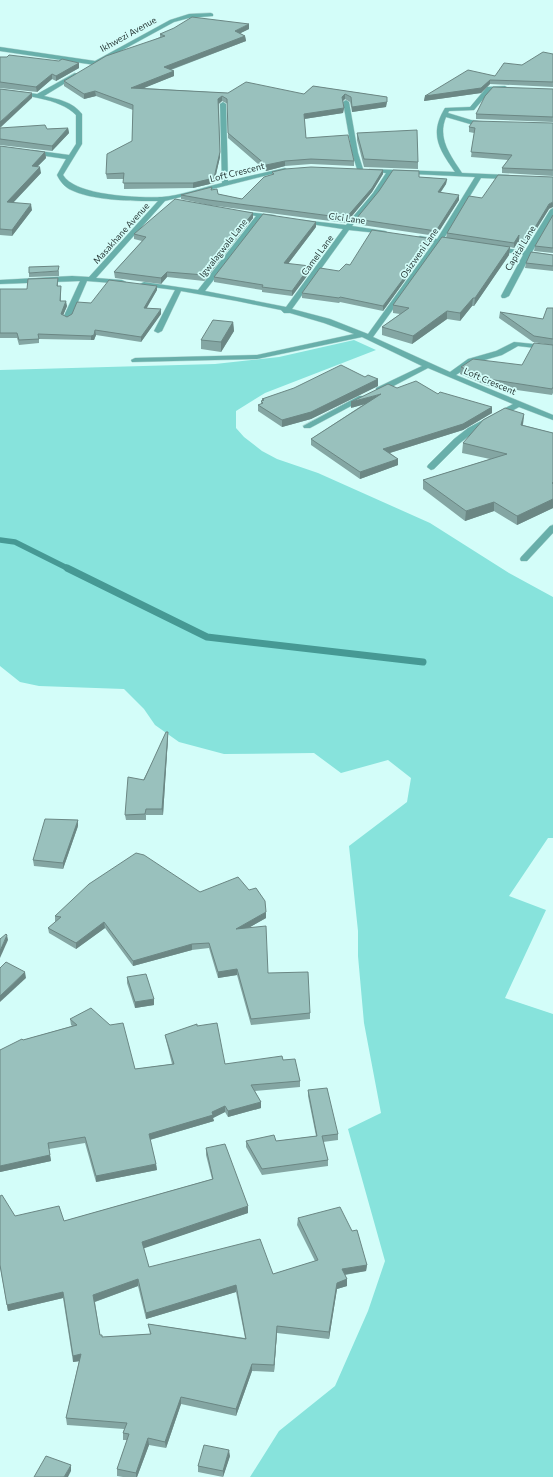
<svg xmlns="http://www.w3.org/2000/svg" width="553" height="1477" font-family="Commissioner,sans-serif">
<rect width="100%" height="100%" fill="#d3fdf9"/>
<!-- green -->
<polygon fill="#87e3dc" points="354,340 376,350 265,393 236,411 236,428 244,437 262,451 277,459 318,473 430,523 509,573 553,597 553,838 548,838 509,896 546,910 505,998 553,1014 553,1477 250,1477 279,1431 335,1386 368,1311 385,1261 348,1129 381,1113 364,1023 358,956 358,931 349,846 407,802 411,778 388,760 341,773 314,753 224,754 179,742 155,725 144,709 124,689 39,686 20,682 0,666 0,370 215,364 279,357"/>
<g fill="none" stroke-linecap="round" stroke-linejoin="round">
<!-- stream-far1 -->
<polyline stroke="#469994" stroke-width="5.5" points="0,540 15,542 69,569"/>
<!-- stream -->
<polyline stroke="#469994" stroke-width="7" points="67,568 207,637 423,662"/>
<!-- minor casing -->
<g stroke="#b4dad6" stroke-width="1">
<g id="minor">
<polygon points="211,13 213,14 213,16 189,18 174,22 95,65 0,51 0,47 95,61 170,20 189,14"/>
<path d="M75,73L77,74V76L44,96C58,99 73,102 82,114V144L63,175C75,196 139,198 162,197C179,196 204,187 222,183L220,104L223,102L226,104L228,181L285,168L288,170L165,201L96,278L122,280L126,282L125,284L87,281L71,318L67,320L63,318L80,281L0,284V280L72,276L89,277L158,201C132,201 92,201 69,189C63,185 60,181 57,175L66,159L32,154L29,152L32,150L69,155L76,144V115C60,98 22,95 0,93V89L37,94Z"/>
<path d="M487,87L505,86L508,88L505,90H491L474,110L449,111L448,113L471,120L487,122V124H470L446,117C437,138 450,155 462,173L509,175L512,177L509,179L481,178L443,240L456,243L452,245L441,243L373,337L450,372L468,359L496,351L514,342L553,346V350L518,346L502,355L474,363L456,375L553,415V420L519,407L474,432L460,443L434,469L431,470L427,467L428,465L454,439L468,428L513,404L428,368L382,392H376V388L422,366L362,337L257,359L132,362L131,360L135,358L257,355L354,334L324,323L290,313H284L281,310L237,301L181,291L162,331L158,333L154,331L175,290L144,286L140,284L144,282L198,290L256,216L238,213V211L274,215L276,216V218L263,217L205,291L286,307L343,229L304,223L302,222V220L346,225L373,193L386,173L371,172L368,170L369,169L455,172C439,149 429,134 445,108L470,107ZM393,173L475,177L437,239L420,236L416,238L420,240L434,242L368,334L330,319L292,309L349,230L387,234V232L385,231L352,226L378,195Z"/>
<polygon points="346,100 349,102 358,153 363,169 360,171 357,169 352,153 343,102"/>
<polygon points="553,208 553,216 532,252 553,255 553,259 530,256 509,296 505,298 502,298 501,296 523,255 498,251 494,249 498,247 525,251 550,210"/>
<polygon points="359,396 362,396 366,398 310,428 304,428 303,426"/>
<polygon points="553,525 553,533 527,561 521,561 520,559 521,557 550,526"/>
</g>
</g>
<!-- minor -->
<use href="#minor" fill="#68afaa" fill-rule="evenodd"/>
</g>
<!-- wall -->
<g fill="#84a6a3" fill-rule="evenodd">
<polygon points="249,29 240,33 245,36 246,41 171,70 174,76 143,88 228,93 304,94 313,86 387,97 386,107 352,112 350,102 345,99 342,101 344,108 343,113 304,119 306,138 354,161 354,166 311,164 285,166 266,171 228,138 228,104 222,101 219,104 220,157 214,183 193,188 124,189 124,179 107,179 106,174 132,141 133,110 96,96 84,99 64,86 64,81 160,37 160,34"/>
<polygon points="553,54 553,87 490,84 481,93 424,101 425,96 495,76 522,65"/>
<polygon points="0,57 79,63 79,68 56,81 52,79 37,92 0,88"/>
<polygon points="553,89 553,122 476,119 476,114"/>
<polygon points="553,123 553,176 502,173 502,168 508,160 471,157 474,133 469,132 469,127"/>
<polygon points="0,128 47,129 68,128 69,133 52,151 0,145"/>
<polygon points="357,133 418,162 418,169 364,167 357,140"/>
<polygon points="0,146 45,152 46,158 37,167 41,173 13,203 32,210 12,236 0,235"/>
<polygon points="383,170 383,174 372,192 346,223 209,205 181,199 181,195 212,187 212,190 218,194 242,199 272,175 272,172"/>
<polygon points="419,177 447,179 446,184 441,192 459,200 436,236 355,224 356,219"/>
<polygon points="549,209 524,249 517,248 518,242 514,248 510,247 509,255 474,306 472,306 460,321 447,319 412,344 382,335 382,327 400,314 393,313 393,305 446,238 447,233"/>
<polygon points="253,213 253,218 204,281 167,277 161,284 115,278 114,272 142,241 134,239 134,234"/>
<polygon points="553,215 553,253 534,251 535,246"/>
<polygon points="316,227 288,264 310,272 292,296 262,292 262,290 214,282 214,277"/>
<polygon points="433,239 432,243 383,311 340,302 339,303 302,298 302,293 339,271"/>
<polygon points="553,255 553,271 525,268 526,263"/>
<polygon points="59,271 59,276 29,277 29,273"/>
<polygon points="58,283 58,286 61,286 61,301 67,306 63,315 67,317 91,303 157,290 146,308 161,309 161,314 141,342 96,335 94,340 91,340 39,339 39,343 19,345 17,338 0,338 0,289 27,289"/>
<polygon points="553,308 553,393 552,395 488,386 460,374 461,367 522,365 551,345 533,342 499,318 500,312 543,319"/>
<polygon points="233,322 234,331 221,352 201,349 201,340"/>
<polygon points="365,377 378,379 378,386 311,419 282,427 258,411 258,405 261,404 261,401 262,401 262,399"/>
<polygon points="397,388 438,394 492,413 463,430 390,453 398,459 398,465 360,479 311,445 311,439 364,404 351,408"/>
<polygon points="524,414 523,425 553,433 553,508 517,525 494,511 465,521 423,489 423,480 490,459 462,453 463,443"/>
<polygon points="168,732 168,738 163,815 146,815 146,820 126,820 125,815"/>
<polygon points="78,826 63,869 34,866 33,860"/>
<polygon points="200,892 266,918 248,928 268,973 310,1013 310,1019 251,1025 237,975 218,978 209,948 192,950 133,966 105,928 76,949 49,933 48,928 55,922 55,916"/>
<polygon points="127,977 154,999 154,1005 135,1008 127,983"/>
<polygon points="70,1019 135,1069 172,1064 166,1040 165,1035 225,1064 283,1060 300,1081 300,1087 255,1091 261,1102 261,1108 228,1117 225,1112 213,1118 214,1121 150,1140 156,1164 157,1170 96,1182 85,1143 49,1149 51,1161 0,1172 0,1050 23,1040 72,1026 71,1025"/>
<polygon points="308,1090 338,1134 338,1140 323,1142 328,1160 328,1166 262,1175 246,1147 246,1141 276,1141 316,1136 308,1096"/>
<path d="M206,1148L248,1213L143,1248L149,1267L273,1274L315,1261L297,1225L298,1218L367,1265L366,1271L345,1275L347,1279V1286L337,1289L329,1339L277,1333L274,1372L252,1371L236,1416L181,1404L166,1448L149,1445L137,1477H123L117,1476V1469L127,1440H123V1433L124,1429L67,1425L66,1418L79,1361L73,1362L63,1298L8,1311L0,1267V1196L15,1216L64,1221L212,1179L206,1155ZM138,1286L146,1319L236,1292L245,1338L148,1324L150,1334L103,1337L100,1335L95,1302Z"/>
<polygon points="230,1456 223,1477 198,1472 198,1466"/>
</g>
<!-- shaded-wall -->
<g fill="#6b8784">
<polygon points="249,24 249,29 235,36 235,31"/>
<polygon points="245,36 246,41 164,72 164,67"/>
<polygon points="79,63 79,68 56,81 56,76"/>
<polygon points="174,71 174,76 132,93 131,88"/>
<polygon points="52,74 52,79 37,92 36,87"/>
<polygon points="490,80 490,84 481,93 424,101 425,96"/>
<polygon points="95,91 96,96 84,99 84,94"/>
<polygon points="32,93 32,98 0,128 0,122"/>
<polygon points="345,94 345,99 342,102 342,97"/>
<polygon points="222,96 222,101 218,104 218,99"/>
<polygon points="387,102 386,107 352,112 352,107"/>
<polygon points="344,108 343,113 304,119 304,114"/>
<polygon points="68,128 69,133 52,151 52,146"/>
<polygon points="45,152 46,158 32,172 32,166"/>
<polygon points="220,152 220,157 214,183 193,188 193,183"/>
<polygon points="285,161 285,166 266,171 266,165"/>
<polygon points="40,167 41,173 8,208 7,202"/>
<polygon points="383,170 383,174 372,192 346,223 346,218"/>
<polygon points="447,179 446,184 437,197 438,192"/>
<polygon points="459,195 459,200 436,236 436,231"/>
<polygon points="553,202 553,207 549,209 524,249 525,244 549,204"/>
<polygon points="31,204 32,210 12,236 12,230"/>
<polygon points="253,213 253,218 204,281 204,275"/>
<polygon points="316,222 316,227 284,269 284,263"/>
<polygon points="519,235 519,240 514,248 514,243"/>
<polygon points="433,239 432,243 383,311 383,306"/>
<polygon points="510,247 509,255 474,306 475,298"/>
<polygon points="310,266 310,272 292,296 292,291"/>
<polygon points="167,272 167,277 161,284 161,278"/>
<polygon points="157,286 157,290 144,313 144,308"/>
<polygon points="473,298 472,306 460,321 460,313"/>
<polygon points="66,301 67,306 62,318 61,314"/>
<polygon points="161,309 161,314 141,342 141,337"/>
<polygon points="447,311 447,319 412,344 413,336"/>
<polygon points="233,322 234,331 221,352 221,342"/>
<polygon points="95,330 96,335 94,340 91,340 91,336"/>
<polygon points="378,379 378,386 311,419 282,427 282,420"/>
<polygon points="381,394 380,400 351,408 351,402"/>
<polygon points="492,407 492,413 463,430 383,455 383,449"/>
<polygon points="524,414 523,423 520,434 521,425"/>
<polygon points="398,459 398,465 360,479 360,472"/>
<polygon points="553,499 553,508 517,525 517,516"/>
<polygon points="494,502 494,511 465,521 466,511"/>
<polygon points="168,732 168,738 163,815 162,809"/>
<polygon points="78,820 78,826 63,869 63,863"/>
<polygon points="266,912 266,918 236,935 236,929"/>
<polygon points="104,922 105,928 76,949 76,943"/>
<polygon points="7,935 8,940 0,958 0,951"/>
<polygon points="192,944 192,950 133,966 133,961"/>
<polygon points="237,969 237,975 218,978 218,972"/>
<polygon points="25,972 26,978 0,1002 0,996"/>
<polygon points="154,999 154,1005 135,1008 135,1002"/>
<polygon points="261,1102 261,1108 228,1117 228,1111"/>
<polygon points="225,1106 225,1112 213,1118 214,1121 149,1140 149,1134 212,1112"/>
<polygon points="50,1155 51,1161 0,1172 0,1166"/>
<polygon points="156,1164 157,1170 96,1182 96,1176"/>
<polygon points="248,1206 248,1213 142,1249 142,1242"/>
<polygon points="367,1265 366,1271 342,1275 342,1269"/>
<polygon points="138,1279 138,1286 94,1302 93,1295"/>
<polygon points="347,1279 347,1286 337,1289 329,1339 329,1332 337,1283"/>
<polygon points="236,1285 236,1292 146,1319 146,1313"/>
<polygon points="63,1292 63,1298 8,1311 7,1305"/>
<polygon points="277,1326 277,1333 274,1372 274,1365"/>
<polygon points="81,1354 81,1361 73,1362 73,1356"/>
<polygon points="252,1364 252,1371 236,1416 236,1409"/>
<polygon points="181,1397 181,1404 166,1448 165,1442"/>
<polygon points="148,1438 149,1445 137,1477 136,1477 136,1473"/>
<polygon points="229,1450 230,1456 223,1477 223,1471"/>
<polygon points="71,1465 71,1471 68,1477 64,1477"/>
</g>
<!-- building -->
<g fill="#99c1bd" stroke="#6b8784" fill-rule="evenodd">
<polygon points="192,17 249,24 235,31 245,36 164,67 174,71 131,88 228,93 246,82 304,94 313,86 387,97 387,102 352,107 351,97 345,94 342,97 344,108 304,114 306,138 348,135 354,161 311,159 285,161 266,165 228,133 227,99 222,96 218,99 220,152 214,178 193,183 123,183 124,173 106,174 107,154 132,141 133,105 95,91 84,94 64,81 106,56 165,36 160,34 174,28"/>
<polygon points="543,52 553,54 553,82 490,80 481,88 425,96 468,70 495,76 504,63 522,65"/>
<polygon points="9,55 59,61 62,59 79,63 56,76 52,74 36,87 0,82 0,57 7,57"/>
<polygon points="493,87 553,89 553,117 476,114 485,96"/>
<polygon points="0,89 32,93 0,122"/>
<polygon points="473,121 553,123 553,170 502,168 512,155 471,152 475,128 469,127"/>
<polygon points="45,125 47,129 68,128 52,146 0,139 0,128"/>
<polygon points="417,130 418,162 364,159 357,133"/>
<polygon points="0,146 45,152 32,166 40,167 7,202 31,204 12,230 0,229"/>
<polygon points="311,167 383,170 372,188 346,218 209,200 181,195 212,187 211,190 217,189 218,194 242,199 264,177 274,174 272,172 285,169"/>
<polygon points="393,170 419,171 419,177 447,179 438,192 459,195 436,231 356,219 379,191"/>
<polygon points="498,175 553,177 553,202 549,204 525,244 518,243 519,235 514,243 447,233 469,196 482,198"/>
<polygon points="175,199 253,213 204,275 167,272 161,278 114,272 146,237 134,234"/>
<polygon points="263,214 316,222 284,263 310,266 292,291 262,287 263,285 214,277"/>
<polygon points="553,215 553,248 535,246"/>
<polygon points="372,230 433,239 383,306 340,297 339,298 302,293 320,268 339,271 346,264 350,265"/>
<polygon points="442,237 510,247 475,298 473,298 460,313 447,311 413,336 382,327 409,308 393,305"/>
<polygon points="531,252 553,255 553,266 526,263"/>
<polygon points="59,266 58,271 29,273 29,267"/>
<polygon points="58,278 57,286 61,286 60,301 66,301 61,314 67,317 72,314 77,302 91,303 109,280 157,286 144,308 161,309 141,337 95,330 94,335 91,336 38,334 39,339 19,340 17,333 0,333 0,289 27,289 28,279"/>
<polygon points="547,308 553,308 553,339 534,336 500,312 543,319"/>
<polygon points="213,320 233,322 221,342 201,340"/>
<polygon points="534,343 553,345 553,387 552,389 488,379 461,367 473,359 522,365"/>
<polygon points="341,365 365,377 368,375 378,379 311,412 282,420 258,405 263,403 261,401 264,400 262,399 294,388"/>
<polygon points="416,381 438,394 440,392 492,407 463,424 383,449 398,459 360,472 311,439 381,394 351,402 388,384 397,388"/>
<polygon points="505,408 524,414 521,425 553,433 553,482 552,483 553,484 553,499 517,516 494,502 466,511 423,480 507,454 463,443 483,420"/>
<polygon points="166,732 168,732 162,809 146,809 145,814 125,815 128,777 144,780"/>
<polygon points="45,819 78,820 63,863 33,860"/>
<polygon points="136,853 144,855 200,892 238,877 249,890 256,888 265,901 266,912 236,929 266,926 268,973 308,972 310,1013 251,1019 237,969 218,972 209,943 192,944 133,961 104,922 76,943 48,928 61,917 55,916 89,884"/>
<polygon points="6,934 7,935 0,951 0,939"/>
<polygon points="6,962 25,972 0,996 0,968"/>
<polygon points="146,974 154,999 135,1002 127,977"/>
<polygon points="91,1008 110,1025 123,1023 135,1069 174,1064 165,1035 197,1024 197,1026 217,1023 225,1064 282,1056 283,1060 295,1059 300,1081 251,1085 261,1102 228,1111 225,1106 212,1112 213,1115 149,1134 156,1164 96,1176 85,1137 48,1143 50,1155 0,1166 0,1050 22,1039 23,1040 77,1025 70,1019"/>
<polygon points="327,1088 338,1134 322,1136 328,1160 262,1169 246,1141 274,1135 276,1141 317,1136 308,1090"/>
<path d="M225,1144L248,1206L142,1242L149,1267L260,1239L273,1274L318,1260L298,1218L340,1207L352,1231L357,1230L367,1265L342,1269L347,1279L337,1283L329,1332L277,1326L274,1365L252,1364L236,1409L181,1397L165,1442L148,1438L136,1473L117,1469L129,1434L123,1433L127,1423L66,1418L81,1354L73,1356L63,1292L7,1305L0,1265V1196L2,1195L15,1216L59,1206L64,1221L213,1179L206,1148ZM138,1279L146,1313L236,1285L246,1339L148,1324L151,1334L102,1337V1335H100L93,1295Z"/>
<polygon points="204,1445 229,1450 223,1471 198,1466"/>
<polygon points="46,1456 71,1465 64,1477 34,1477"/>
</g>
<g text-anchor="middle" dominant-baseline="central" stroke-width="3.5" stroke-linejoin="round" paint-order="stroke">
<!-- far-street labels -->
<g font-size="9" fill="#293a38" stroke="#d3fdf9">
<text transform="translate(128 34) rotate(-29)">Ikhwezi Avenue</text>
<text transform="translate(237 172) rotate(-14)">Loft Crescent</text>
<text transform="translate(347 218) rotate(8)">Cici Lane</text>
<text transform="translate(121 233) rotate(-48)">Masakhane Avenue</text>
<text transform="translate(223 248) rotate(-52)">Igwalagwala Lane</text>
<text transform="translate(520 248) rotate(-59)">Capital Lane</text>
<text transform="translate(419 253) rotate(-55)">Osizweni Lane</text>
<text transform="translate(317 255) rotate(-54)">Camel Lane</text>
<text transform="translate(490 381) rotate(23)">Loft Crescent</text>
</g>
</g>
</svg>
